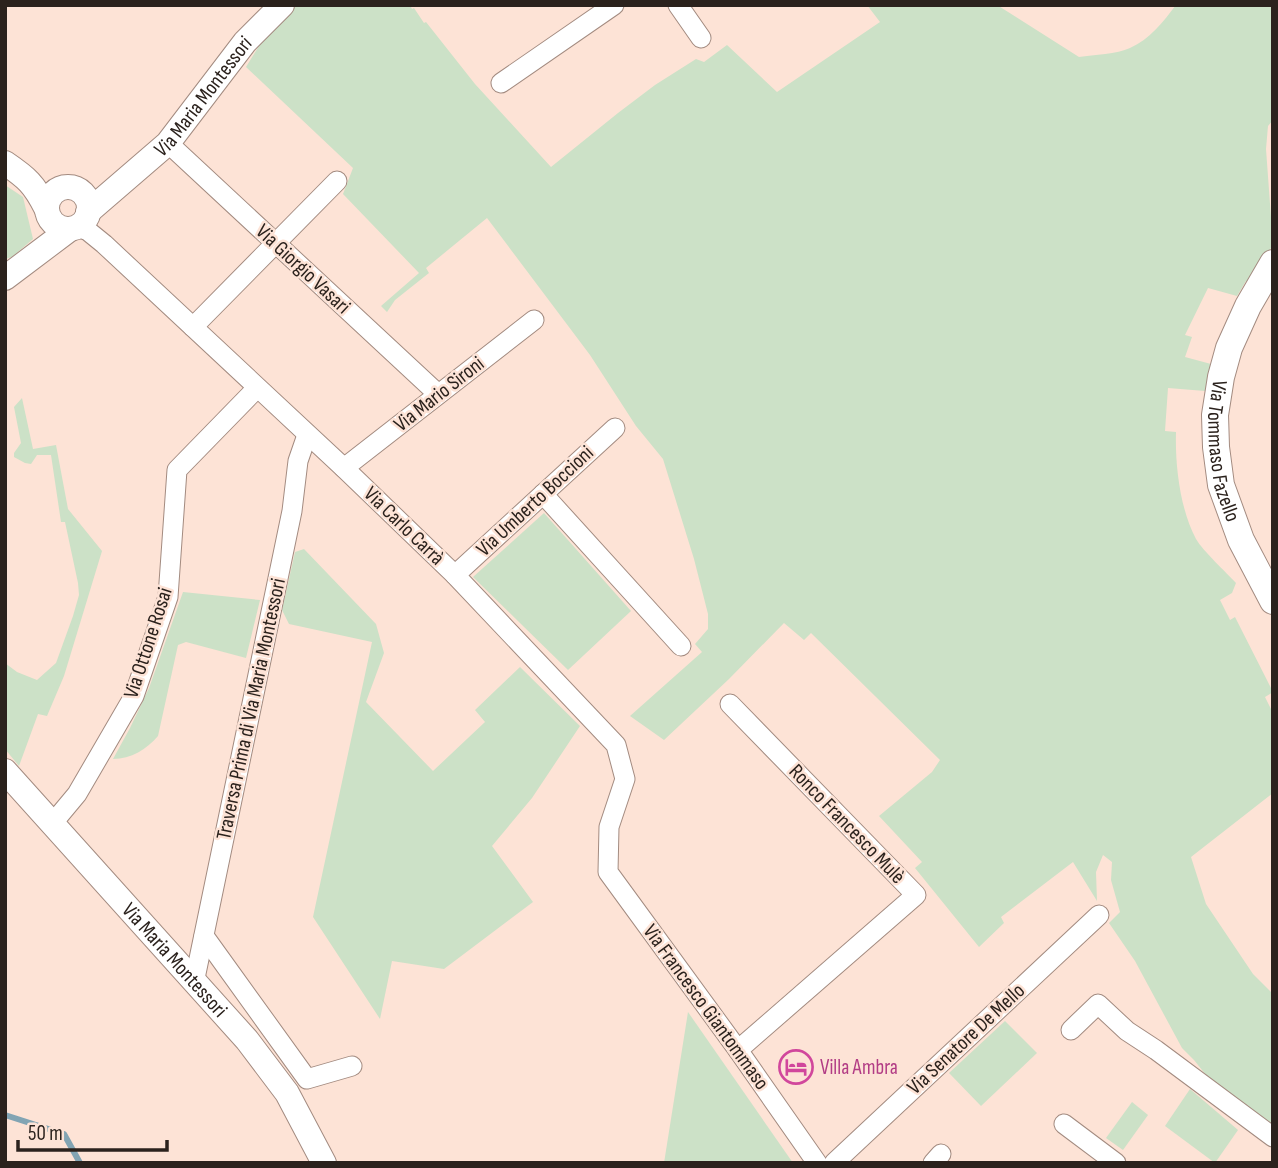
<svg xmlns="http://www.w3.org/2000/svg" width="1278" height="1168" font-family="'Sofia Sans Condensed',sans-serif">
<rect width="100%" height="100%" fill="#fde3d6"/>
<!-- green -->
<g fill="#cce1c7">
<path d="M297,5H410L412,9L414,8L424,23L426,22L475,84L551,167L618,113L655,85L696,59L704,62L727,45L777,92L880,22L867,5H997L1079,57C1094,55 1117,54 1130,48C1150,39 1163,22 1176,5H1273V120L1268,126L1266,149L1273,245L1249,281H1246L1237,296L1208,288L1185,335L1192,337L1185,357L1211,364L1205,391L1168,388L1165,431L1176,432C1175,465 1180,509 1196,539C1203,551 1226,572 1236,583L1232,593L1220,600L1230,620L1235,617L1273,692L1265,697L1273,713V793L1191,857L1206,904L1253,974L1273,994V1124L1237,1103L1214,1085L1194,1060L1182,1048L1135,961L1109,923L1120,912L1111,880L1112,862L1103,855L1096,872L1097,901L1073,862L1001,917L1004,923L979,947L915,868L922,862L879,816L932,772L940,760L811,633L804,640L784,623L729,679L664,740L630,716L702,652L695,644L708,629V614L694,559L663,459L636,426L590,355L487,218L426,268L429,273L395,300L387,312L381,306L419,273L343,194L353,168L246,67L259,46Z"/>
<polygon points="5,185 23,197 33,239 12,257 5,259"/>
<polygon points="22,398 33,449 56,445 68,509 102,551 64,676 47,716 38,714 19,766 5,749 5,663 17,672 37,680 56,663 73,616 79,595 78,583 65,522 61,522 51,455 37,455 31,464 25,463 14,457 14,453 21,443 14,407"/>
<polygon points="544,513 631,611 568,670 473,577"/>
<polygon points="304,549 376,624 384,653 366,702 433,771 485,722 475,710 520,667 580,726 532,798 492,846 533,902 444,969 392,961 380,1019 313,917 372,642 289,624 282,610 295,552"/>
<path d="M183,592L260,600L246,658L186,642L178,645L158,736C147,749 131,759 113,759L130,728L149,688Z"/>
<polygon points="688,1012 793,1163 664,1163"/>
<polygon points="1005,1021 1037,1053 981,1106 949,1073"/>
<polygon points="1190,1089 1238,1130 1215,1163 1165,1126"/>
<polygon points="1132,1102 1148,1115 1123,1150 1106,1138"/>
</g>
<g fill="none" stroke-linecap="round" stroke-linejoin="round">
<!-- stream -->
<polyline stroke="#82a4b3" stroke-width="6" points="5,1115 64,1134 80,1163"/>
<!-- minor casing -->
<g stroke="#a38b80" stroke-width="21">
<g id="minor">
<polyline points="678,5 701,38"/>
<polyline points="501,83 614,5"/>
<polyline points="168,143 438,394"/>
<polyline points="78,227 88,231 104,244 344,468 455,575 616,745 625,779 609,827 608,872 738,1050 817,1163"/>
<polyline points="193,327 337,181"/>
<polyline points="344,468 534,320"/>
<polyline points="543,494 681,646"/>
<polyline points="455,575 615,428"/>
<polyline points="730,704 916,895 738,1050"/>
<polyline points="52,824 77,794 134,696 168,597 177,470 257,388"/>
<polyline points="204,936 307,1079 352,1066"/>
<polyline points="194,983 292,511 298,461 307,435"/>
<polyline points="1071,1030 1098,1004 1127,1031 1156,1050 1273,1137"/>
<polyline points="1064,1124 1116,1163"/>
<polyline points="834,1163 1099,915"/>
<polyline points="933,1163 941,1154"/>
</g>
</g>
<!-- tertiary casing -->
<g stroke="#a38b80" stroke-width="26">
<g id="tertiary">
<path d="M5,163C27,178 34,184 46,208"/>
<circle cx="68" cy="208" r="21"/>
<path id="s1" d="M88,212L168,143L245,42L282,5"/>
<polyline points="5,278 70,229"/>
<path id="s2" d="M5,771L247,1040L287,1093L324,1163"/>
</g>
</g>
<!-- secondary casing -->
<g stroke="#a38b80" stroke-width="28">
<g id="secondary">
<path id="s3" d="M1273,263L1248,306L1229,348L1221,377L1215,415L1216,447L1221,485L1241,540L1273,601"/>
</g>
</g>
<!-- minor -->
<use href="#minor" stroke="#fff" stroke-width="19"/>
<!-- tertiary -->
<use href="#tertiary" stroke="#fff" stroke-width="24"/>
<!-- secondary -->
<use href="#secondary" stroke="#fff" stroke-width="26"/>
</g>
<!-- icons -->
<defs>
<g id="hotel-ring" transform="scale(1.75)"><circle r="9.5" fill="#fde3d6" stroke="#d1479c" stroke-width="1.5"/><path d="M-6-4.5h1.5V1H6V5H4.5V3h-9V5H-6ZM-4 0a1.8 1.8 0 1 1 3.6 0ZM.5 0V-2.5h3Q6-2.5 6 0Z" fill="#d1479c"/></g>
</defs>
<g fill-rule="evenodd">
<use href="#hotel-ring" x="796" y="1067"/>
</g>
<g text-anchor="middle" dominant-baseline="central" stroke-width="5" stroke-linejoin="round" paint-order="stroke">
<!-- street labels -->
<g font-size="21" fill="#2b221d" stroke="#fde3d6">
<text stroke="none"><textPath href="#s1" startOffset="164">Via Maria Montessori</textPath></text>
<text transform="translate(303 269) rotate(43)">Via Giorgio Vasari</text>
<text transform="translate(439 394) rotate(-38)">Via Mario Sironi</text>
<text stroke="none"><textPath href="#s3" startOffset="201">Via Tommaso Fazello</textPath></text>
<text transform="translate(535 501) rotate(-43)">Via Umberto Boccioni</text>
<text transform="translate(404 526) rotate(44)">Via Carlo Carrà</text>
<text transform="translate(148 643) rotate(-72)">Via Ottone Rosai</text>
<text transform="translate(251 709) rotate(-78)">Traversa Prima di Via Maria Montessori</text>
<text transform="translate(847 824) rotate(46)">Ronco Francesco Mulè</text>
<text stroke="none"><textPath href="#s2" startOffset="254">Via Maria Montessori</textPath></text>
<text transform="translate(706 1007) rotate(54)">Via Francesco Giantommaso</text>
<text transform="translate(966 1039) rotate(-43)">Via Senatore De Mello</text>
</g>
<!-- hotel labels -->
<g font-size="21" fill="#b23c85" stroke="#fde3d6" text-anchor="start">
<text x="820" y="1067">Villa Ambra</text>
</g>
</g>
<!-- border -->
<rect width="1278" height="1168" fill="none" stroke="#2b221d" stroke-width="14"/>
<!-- scale -->
<path d="M18 1140v10h149v-10" fill="none" stroke="#2b221d" stroke-width="3.5"/>
<text x="28" y="1140" font-size="21" fill="#2b221d" stroke="#fde3d6" stroke-width="5" paint-order="stroke">50 m</text>
</svg>
